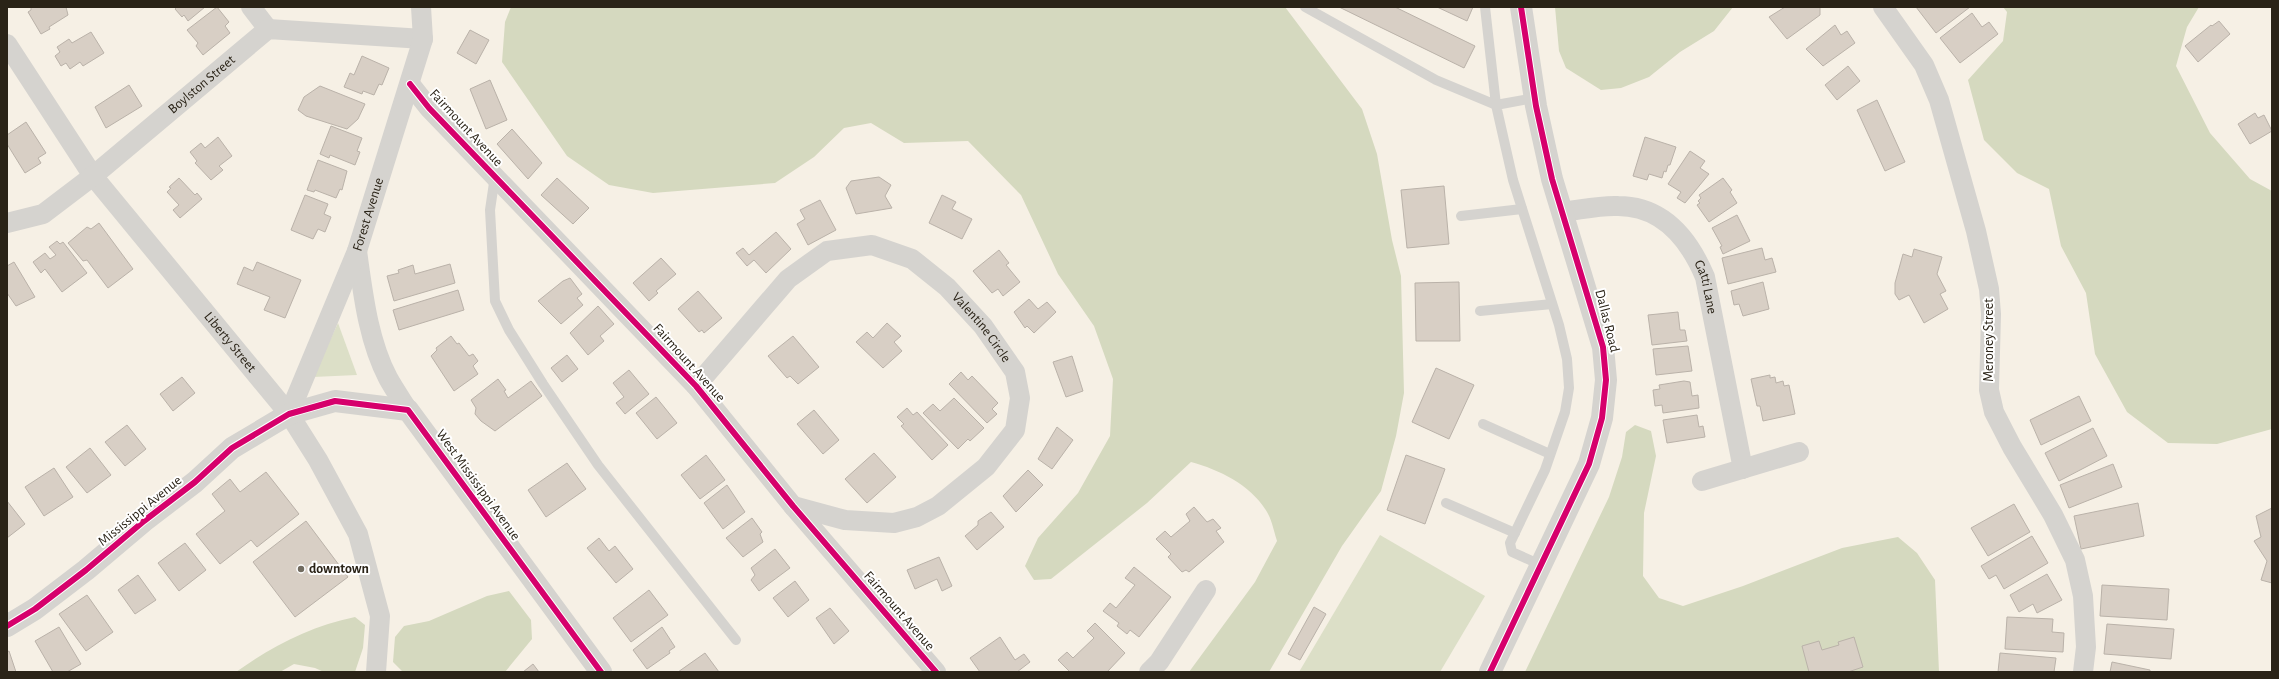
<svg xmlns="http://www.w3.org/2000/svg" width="2279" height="679" font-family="'Alegreya Sans',sans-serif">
<rect width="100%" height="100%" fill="#f6f0e5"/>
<!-- green -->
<g fill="#dcdfc7">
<polygon points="338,323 357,375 313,377"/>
<polygon points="1380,535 1485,596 1440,672 1299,672"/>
</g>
<!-- forest -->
<g fill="#d5d9bf">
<path d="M511,7H1285L1362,109L1377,154L1392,240L1401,276L1404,393L1396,436L1381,491L1342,546L1269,672H1189L1255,582L1277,541C1274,532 1272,520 1267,512C1251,485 1220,470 1191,462L1147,503L1051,579L1034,580L1025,566L1038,538L1078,493L1110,436L1113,379L1094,326L1058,274L1021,195L968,141L904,143L871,123L844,128L814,157L775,183L653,193L609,185L567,156L502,62L505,22Z"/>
<polygon points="1555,7 1733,7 1714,31 1680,52 1649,77 1621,88 1601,90 1566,68 1559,51"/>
<polygon points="2003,7 2199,7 2187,27 2176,66 2210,133 2250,179 2272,191 2272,429 2217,444 2168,443 2127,412 2095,354 2086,293 2061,246 2049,189 2017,173 1984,140 1968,80 2003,41 2007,12"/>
<polygon points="1635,425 1651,431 1656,456 1644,513 1643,576 1659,598 1683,606 1743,586 1842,548 1898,537 1917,553 1935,580 1939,672 1525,672 1609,497 1622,457 1626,432"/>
<polygon points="509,591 531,620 532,639 505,672 403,672 393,662 395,637 404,626 429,621 487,596"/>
<path d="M355,617L365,625L363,648L355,672H324L315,668L294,664L280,672H236C272,646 311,626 355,617Z"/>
</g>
<!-- building -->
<g fill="#d8cfc5" stroke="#bab2a9">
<polygon points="66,7 68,15 49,27 50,29 41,34 28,12 31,10 31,7"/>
<polygon points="177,7 205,7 188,21 184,15 182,17 175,9"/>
<polygon points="217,7 229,22 225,26 230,33 203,55 196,46 198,43 187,30"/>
<polygon points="1339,7 1395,7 1475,46 1464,68"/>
<polygon points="1437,7 1473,7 1467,21"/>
<polygon points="1785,7 1820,7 1820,15 1787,39 1769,17"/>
<polygon points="1916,7 1970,7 1936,33"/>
<polygon points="1972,13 1982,27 1989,22 1998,34 1960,63 1940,38"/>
<polygon points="2219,21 2230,34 2198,62 2185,46 2211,25 2212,26"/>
<polygon points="1835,25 1841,35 1847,31 1855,43 1823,66 1806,49"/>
<polygon points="470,30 489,40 476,64 457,53"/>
<polygon points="91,32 104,53 83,66 80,62 70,69 66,63 61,66 55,56 60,52 57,47 69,39 72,43"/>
<polygon points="362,56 389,68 382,85 379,84 374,95 363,91 362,94 344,87 350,73 354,75"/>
<polygon points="1848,66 1860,81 1837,100 1825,85"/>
<polygon points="490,80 507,120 486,129 470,89"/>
<polygon points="129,85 142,106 106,128 95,107"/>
<polygon points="320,86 365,104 358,119 347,129 306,116 298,110 304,97"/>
<polygon points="1877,100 1905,162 1885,171 1857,110"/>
<polygon points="2255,113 2258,118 2264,115 2272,131 2250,144 2238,124"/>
<polygon points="26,122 46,153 38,158 41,163 25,173 7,144 7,135"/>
<polygon points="331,126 362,138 357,151 360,152 355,165 330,155 329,158 320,154"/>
<polygon points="512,129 542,163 528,179 497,144"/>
<polygon points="218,137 232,156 219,166 223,170 211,180 195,163 197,161 190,152 201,143 205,148"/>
<polygon points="1645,137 1676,147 1670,165 1668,165 1666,172 1664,171 1662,178 1649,174 1647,180 1633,176"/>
<polygon points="1690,151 1705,161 1700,168 1709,174 1685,203 1677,198 1681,192 1668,184"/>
<polygon points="318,160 347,171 342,190 340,189 336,198 315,190 314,192 307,190"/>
<polygon points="879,177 891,185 885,196 892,208 856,214 846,188 851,181"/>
<polygon points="179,178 195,195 197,193 202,199 180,218 173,210 179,205 167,192 171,188 169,187"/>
<polygon points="557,178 589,208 573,224 541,195"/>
<polygon points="1723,178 1732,190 1730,192 1737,203 1709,222 1697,205 1700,203 1698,201 1701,198 1699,195"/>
<polygon points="1444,186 1449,244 1407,248 1401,190"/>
<polygon points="305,195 328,204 324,214 331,217 325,232 318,229 313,239 291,230"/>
<polygon points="942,195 956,202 952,209 972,219 962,239 929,223"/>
<polygon points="820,200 836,230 808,245 797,224 805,219 800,210"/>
<polygon points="1737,215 1750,241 1723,254 1720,247 1722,246 1712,228"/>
<polygon points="99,223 133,269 108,288 87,260 83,261 68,243 87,227 91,229"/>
<polygon points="776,232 791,249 766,273 754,260 747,266 736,253 743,248 749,255"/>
<polygon points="57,241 60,244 63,242 87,273 62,292 45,269 41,273 33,262 45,253 50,259 56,255 49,247"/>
<polygon points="1762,248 1765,260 1772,258 1776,272 1728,284 1722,258"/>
<polygon points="1914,249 1942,257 1937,274 1946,291 1940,294 1948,309 1924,323 1909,295 1899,300 1895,294 1895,283 1903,254 1912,257"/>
<polygon points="999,250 1009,263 1006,265 1020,282 1003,296 998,289 992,293 973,271"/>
<polygon points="661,258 676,274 656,291 658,293 649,301 633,283"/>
<polygon points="14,262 35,297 16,306 7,293 7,266"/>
<polygon points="257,262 301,280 285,318 264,310 270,297 237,284 244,267 253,271"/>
<polygon points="450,264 455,283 394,301 387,276 399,273 398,270 413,265 415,274"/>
<polygon points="570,278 582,294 577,298 583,305 561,324 538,301 563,281"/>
<polygon points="1459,282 1460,341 1416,341 1415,283"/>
<polygon points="1763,282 1769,309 1743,316 1739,304 1734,305 1731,291"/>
<polygon points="458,290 464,310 399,330 393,310"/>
<polygon points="698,291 722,318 704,333 702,330 699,332 678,309"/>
<polygon points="1029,299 1038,309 1047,302 1056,312 1034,333 1027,326 1025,328 1014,312"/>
<polygon points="598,306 614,324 600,336 604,341 588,355 570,333"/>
<polygon points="1678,312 1680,330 1685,330 1687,341 1652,345 1648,315"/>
<polygon points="887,323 901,336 894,342 902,351 883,368 856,342 867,332 873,338"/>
<polygon points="451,336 457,344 459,343 469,356 473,354 478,361 473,366 478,374 454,391 431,356 437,350 436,348"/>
<polygon points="793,336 819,367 798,384 790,376 787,378 768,356"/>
<polygon points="1688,346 1692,371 1656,375 1653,349"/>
<polygon points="567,355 578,369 562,382 551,368"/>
<polygon points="1072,356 1083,391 1066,397 1053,362"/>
<polygon points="1436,368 1474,385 1449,439 1412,422"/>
<polygon points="629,370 649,394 625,414 616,403 624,397 613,383"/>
<polygon points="961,372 968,380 972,376 998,403 992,409 997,414 987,423 949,384"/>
<polygon points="1770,375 1770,378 1775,377 1776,383 1783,381 1784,386 1789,385 1795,414 1763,421 1760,406 1757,406 1751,379"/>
<polygon points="182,377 195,393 173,411 160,394"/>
<polygon points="498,379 506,390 504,391 508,398 531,381 542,396 495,431 481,421 475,414 476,408 471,400"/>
<polygon points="1684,381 1690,382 1692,396 1698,395 1699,408 1663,413 1662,405 1655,406 1653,390 1660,389 1659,385"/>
<polygon points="2079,396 2091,421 2041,445 2030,420"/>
<polygon points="656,397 677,423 657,439 636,413"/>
<polygon points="954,398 984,428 970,441 968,439 958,449 923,413 933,404 940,411"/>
<polygon points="907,408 913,415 917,412 948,445 932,460 901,426 904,424 897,417"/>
<polygon points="814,410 839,440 823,454 797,424"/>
<polygon points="1697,415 1699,427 1703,426 1705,437 1667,443 1663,420"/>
<polygon points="127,425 146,449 125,466 105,442"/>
<polygon points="1057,427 1073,440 1052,469 1038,459"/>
<polygon points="2093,428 2107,456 2059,481 2045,453"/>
<polygon points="90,448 111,475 87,493 66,467"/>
<polygon points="874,453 896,477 867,503 845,479"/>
<polygon points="706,455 725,480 700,499 681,475"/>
<polygon points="1406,455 1445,469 1425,524 1387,510"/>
<polygon points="567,463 586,489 546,517 528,490"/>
<polygon points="2113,464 2122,487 2069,508 2060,485"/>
<polygon points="54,468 73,497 44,516 25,487"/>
<polygon points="1028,470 1043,485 1016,512 1003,496"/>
<polygon points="266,472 299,514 257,547 251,540 220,564 196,534 225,511 212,494 230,479 240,492"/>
<polygon points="727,485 745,512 723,529 704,503"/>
<polygon points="7,501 25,524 7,538"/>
<polygon points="2138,503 2144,536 2081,549 2074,516"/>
<polygon points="2014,504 2030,532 1988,556 1971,528"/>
<polygon points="1194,507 1207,522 1213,519 1221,528 1216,531 1224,542 1189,572 1186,570 1182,572 1168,557 1171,554 1156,539 1165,531 1171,537 1190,521 1186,514"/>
<polygon points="2272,508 2272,583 2261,580 2267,561 2254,541 2261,537 2256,516"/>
<polygon points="991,512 1004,527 977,550 965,536 978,525 978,521"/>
<polygon points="752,518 762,532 760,534 763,542 743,557 726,538"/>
<polygon points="306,521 348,577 295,617 253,562"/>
<polygon points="2032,536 2048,563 2004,589 1996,575 1989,579 1981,566"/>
<polygon points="599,538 609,551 615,546 633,569 616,583 587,548"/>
<polygon points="185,543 206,570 179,591 158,563"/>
<polygon points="775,549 790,568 759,591 751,580 755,575 751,568"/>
<polygon points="939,557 952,586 942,591 937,579 915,589 907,570"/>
<polygon points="1134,567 1171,597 1139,637 1130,630 1127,634 1117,626 1119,623 1103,611 1110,603 1116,608 1135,585 1125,578"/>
<polygon points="2047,574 2062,600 2037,613 2033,604 2019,612 2010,595"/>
<polygon points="138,575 156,600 135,614 118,590"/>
<polygon points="795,581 809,600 788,617 773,598"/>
<polygon points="2102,585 2169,589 2167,620 2100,616"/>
<polygon points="649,590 668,615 631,642 613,618"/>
<polygon points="87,595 113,632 86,651 59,614"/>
<polygon points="1314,607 1326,614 1300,660 1288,654"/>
<polygon points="830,608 849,631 834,644 816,618"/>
<polygon points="2007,617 2053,619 2052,632 2064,633 2063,652 2005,649"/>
<polygon points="1095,623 1125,653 1107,672 1070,672 1058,660 1067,652 1073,658 1094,638 1087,631"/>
<polygon points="2107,624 2174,629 2171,659 2104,654"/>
<polygon points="59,627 81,664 67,672 53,672 35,641"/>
<polygon points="662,627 675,647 669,651 670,653 647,669 633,650"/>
<polygon points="1000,637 1015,660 1024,654 1030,662 1017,672 980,672 970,658"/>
<polygon points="1854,637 1863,667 1848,672 1809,672 1802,646 1819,641 1822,650 1839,645 1838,642"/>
<polygon points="9,651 16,672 7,672 7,652"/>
<polygon points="705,653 719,672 678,672"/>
<polygon points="2000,653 2056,658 2054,672 1998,672"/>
<polygon points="2112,662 2150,670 2150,672 2110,672"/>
<polygon points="533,664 539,672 523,672"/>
</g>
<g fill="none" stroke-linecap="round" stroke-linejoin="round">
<!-- service -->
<g stroke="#d5d3cf" stroke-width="10">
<polyline points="1305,7 1436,80 1496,105 1485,7"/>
<polyline points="1534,98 1496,105 1513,180 1559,325 1567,359 1569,388 1565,412 1545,470 1510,543 1512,552 1541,565"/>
<polyline points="495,176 490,210 495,301 509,330 543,384 598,465 736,640"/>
<polyline points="1461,216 1522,209"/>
<polyline points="1480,311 1552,304"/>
<polyline points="1483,424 1550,454"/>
<polyline points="1446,503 1515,533"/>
</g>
<!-- minor -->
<g stroke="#d5d3cf" stroke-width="20">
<polyline points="251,7 268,29"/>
<polyline points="1883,7 1924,65 1939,100 1976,231 1989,289 1991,314 1989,390 1994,412 2012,447 2053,515 2075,560 2083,596 2086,647 2083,672"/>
<path id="s1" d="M7,44L93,176L289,414L318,460L358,534L380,616L376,672"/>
<polyline points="410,84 429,108 696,386 793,506 936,672"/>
<path id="s2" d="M1562,212C1580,210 1600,205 1618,206C1663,206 1689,239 1705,277L1743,469"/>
<path id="s3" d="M7,223L43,214L93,176L268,29L423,39"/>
<path d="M357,251C363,293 368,340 388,378C394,389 401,399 408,410"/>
<path id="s4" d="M696,386L788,279L827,251L872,245L912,259L947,287L983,326L1015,372L1020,398L1015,430L986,467L938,506L917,517L894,523L845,520L793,506"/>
<path id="s5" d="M289,414L357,251L423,39L421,7"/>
<polyline points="1702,481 1799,452"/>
<polyline points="1149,672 1159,662 1206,590"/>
</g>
<!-- tertiary -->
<g stroke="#d5d3cf" stroke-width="22">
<polyline points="7,626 35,609 86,570 144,521 195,482 232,448 289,414 335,401 408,410 601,672"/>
<polyline points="1490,672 1589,464 1602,418 1606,380 1603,347 1552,179 1536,106 1521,7"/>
</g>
<!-- cycleway casing -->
<g stroke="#fff" stroke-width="8">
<g id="cycleway">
<polyline points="410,84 429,108 696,386 793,506 936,672"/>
<polyline points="7,626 35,609 86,570 144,521 195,482 232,448 289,414 335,401 408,410 601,672"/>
<polyline points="1490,672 1589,464 1602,418 1606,380 1603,347 1552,179 1536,106 1521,7"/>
</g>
</g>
<!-- cycleway -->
<use href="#cycleway" stroke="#d6006c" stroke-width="6"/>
</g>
<!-- markers -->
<circle fill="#716b5f" stroke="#fff" stroke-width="1.5" cx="301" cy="569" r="4"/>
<g text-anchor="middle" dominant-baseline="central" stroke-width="4" stroke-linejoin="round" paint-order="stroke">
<!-- street labels -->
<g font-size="14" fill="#2a2317" stroke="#fff">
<text stroke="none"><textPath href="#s3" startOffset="242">Boylston Street</textPath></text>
<text transform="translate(466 128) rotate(47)">Fairmount Avenue</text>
<text stroke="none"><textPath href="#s5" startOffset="215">Forest Avenue</textPath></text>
<text stroke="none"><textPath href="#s2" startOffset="186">Gatti Lane</textPath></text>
<text transform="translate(1607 321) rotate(76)">Dallas Road</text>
<text stroke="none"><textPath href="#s4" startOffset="375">Valentine Circle</textPath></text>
<text transform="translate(1989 340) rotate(-90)">Meroney Street</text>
<text stroke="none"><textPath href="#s1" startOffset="373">Liberty Street</textPath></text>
<text transform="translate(689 363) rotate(48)">Fairmount Avenue</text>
<text transform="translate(478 485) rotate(54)">West Mississippi Avenue</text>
<text transform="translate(140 511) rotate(-39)">Mississippi Avenue</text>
<text transform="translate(899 611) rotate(49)">Fairmount Avenue</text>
</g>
<!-- poi labels -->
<g font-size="14" font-weight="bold" fill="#2a2317" stroke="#fff" text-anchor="start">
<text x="309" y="569">downtown</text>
</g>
</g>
<!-- border -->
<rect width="2279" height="679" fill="none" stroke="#2a2317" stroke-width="16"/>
</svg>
